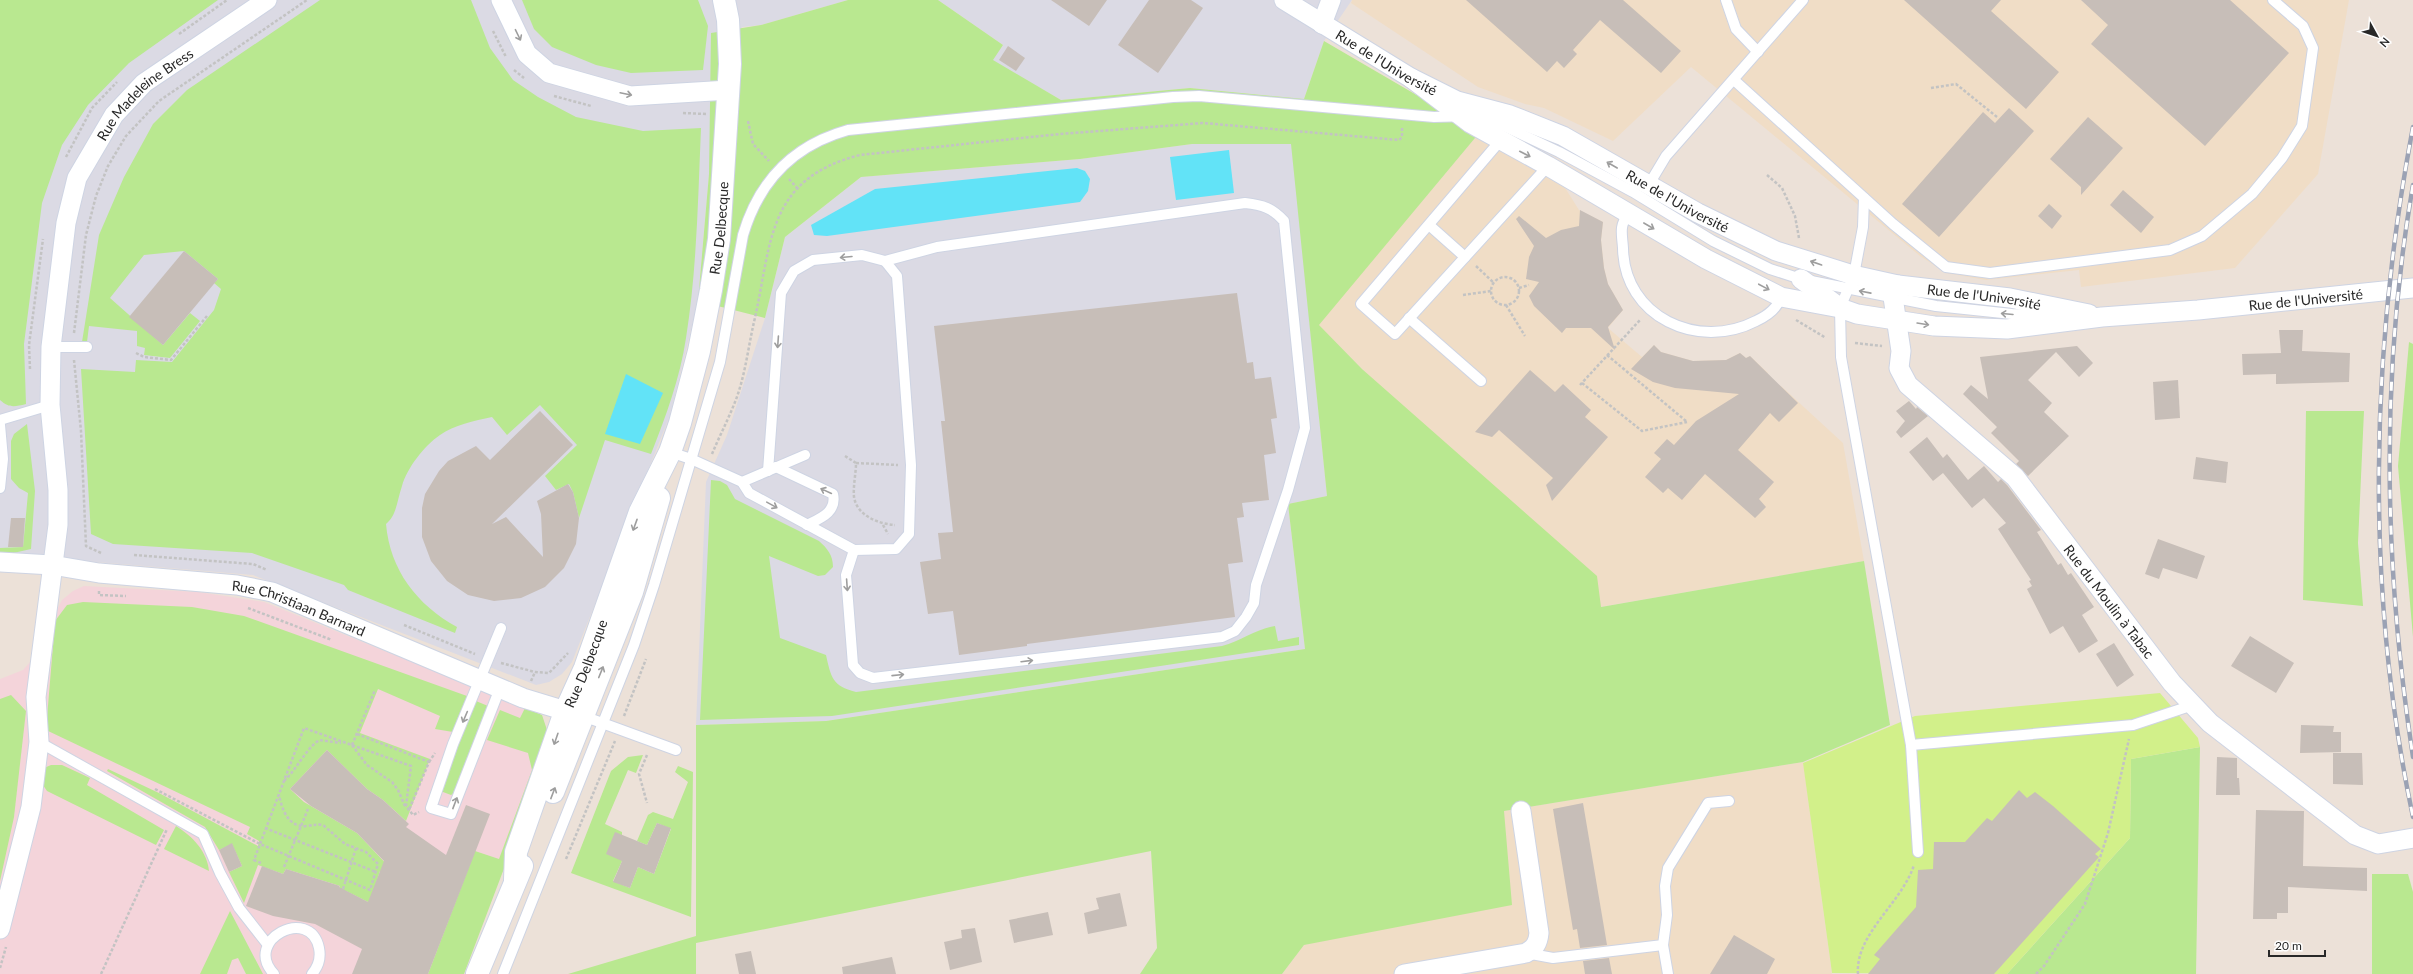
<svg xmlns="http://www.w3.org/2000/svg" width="2413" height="974" font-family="Lato,sans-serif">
<rect width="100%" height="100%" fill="#ece1d8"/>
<!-- industrial -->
<g fill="#dbdae4">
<polygon points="0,0 848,0 761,25 742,27 709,174 698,301 670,415 572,662 562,674 549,682 536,685 253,575 0,554"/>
<polygon points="938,0 1352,0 1324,41 1304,99 1190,88 1061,100 992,60 1003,45"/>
<polygon points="1192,144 1292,144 1327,496 1288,504 1305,649 826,721 696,725 706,482 727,435 765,318 785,237 861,177 1080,159"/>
</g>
<!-- education -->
<g fill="#f0ddc6">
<polygon points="1352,0 2349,0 2318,174 2235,268 2081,287 2079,270 1986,280 1946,273 1920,256 1691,67 1613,141 1544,108 1525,104 1478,87 1351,3"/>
<polygon points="1480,132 1562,183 1579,210 1603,222 1601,240 1604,268 1608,284 1623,310 1608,328 1622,340 1642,357 1654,345 1661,352 1693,361 1726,360 1740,353 1746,358 1750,356 1768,373 1764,377 1777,390 1781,386 1843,443 1864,561 1600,607 1318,325"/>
<polygon points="1803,762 1832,974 1282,974 1304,945 1334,938 1504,811"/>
</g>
<!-- medical -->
<polygon fill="#f4d4da" points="84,586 198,592 264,602 542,715 547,730 458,974 0,974 0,679 23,670 31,661 62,600 73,591"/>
<!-- green -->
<g fill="#b9e890">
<path d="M0,0H218L129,63L88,105L62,145L42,203L24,344L26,404C14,407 9,408 0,400Z"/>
<path d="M320,0H471L490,48L513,80L538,97L576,117L643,131L701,128C698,197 697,269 686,338C680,378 666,416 651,454L605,440L579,518L573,492L569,484L556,490L545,476L577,445L540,405L507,435L492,417C474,421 454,425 440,435C424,446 407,468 402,486C397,500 397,515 386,524C390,570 417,605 457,627L455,633L348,590L344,585L252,553L113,544L91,534L81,369L135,372L136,360L172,362L214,310L221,289L214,283L218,279L184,251L144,255L110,298L163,345L190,313L200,321L170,358L144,355L145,348L137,346V331L89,326L87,342H82L99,235L124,177L153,124L187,90Z"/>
<polygon points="522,0 698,0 708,26 703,70 631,73 596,65 552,47 534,29"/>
<polygon points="848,0 938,0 1003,45 993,60 1061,100 1190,88 1304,99 1324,41 1480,132 1319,325 1362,369 1597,576 1601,607 1864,561 1890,725 1803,762 1504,811 1512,905 1304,945 1282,974 1140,974 1157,948 1151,851 696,943 696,974 568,974 696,936 696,725 826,721 1305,649 1288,504 1327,496 1291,144 1192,144 1080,159 861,177 785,237 765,318 698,301 709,174 711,33 761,25"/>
<polygon points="2409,342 2413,344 2413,637 2398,466"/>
<polygon points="2306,411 2364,411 2358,543 2363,606 2303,600"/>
<polygon points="27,424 35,491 31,549 0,556 0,548 23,547 28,493 19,488 11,479 11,441 14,434"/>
<path d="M711,480L720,481L727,485L735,499L819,541C827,548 833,555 833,567L825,575L818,576L769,556L780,638L826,655C831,677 832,686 856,692L1222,646C1241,641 1256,629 1275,626L1278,641L1299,637V645L832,716L700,720Z"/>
<polygon points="83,602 192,607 244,616 467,696 453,732 435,729 440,716 378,689 360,733 430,759 406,821 383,800 367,789 327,750 290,789 304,802 357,833 392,870 380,871 375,886 378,907 346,891 338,891 340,886 286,869 283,874 258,865 244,903 229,872 242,866 232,844 219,850 205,827 107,771 108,769 159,793 258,846 259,841 247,834 250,827 46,730 55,621 67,605"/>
<polygon points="11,695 26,711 14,817 0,881 0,699"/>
<polygon points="476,701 488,706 454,793 451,795 443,792 442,787"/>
<polygon points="525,708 542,715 547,730 508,858 464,974 428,974 475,851 499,859 532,770 528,753 487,740 500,710 520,718"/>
<polygon points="2200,747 2196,974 2007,974 2130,838 2131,759"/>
<polygon points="643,755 636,773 628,770 605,824 622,832 622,861 613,881 630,888 638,867 654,874 671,829 657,823 647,845 637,841 648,815 653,812 673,819 688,782 675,772 678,766 693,772 691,917 571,873 611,771 628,757"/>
<polygon points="51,765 62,765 90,778 87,785 164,830 156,845 47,791 41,782 44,768"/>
<path d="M176,826C192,836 207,851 209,871L164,849Z"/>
<polygon points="2372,874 2408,874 2413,892 2413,974 2372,974"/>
<polygon points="230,911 263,974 246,974 238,958 232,960 227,974 200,974"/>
</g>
<!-- pitch -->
<polygon fill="#d2f08a" points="2160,693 2198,738 2200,747 2131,759 2130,838 2007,974 1832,973 1803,763 1915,716"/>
<!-- water -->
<g fill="#62e3f7">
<polygon points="1229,150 1234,193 1176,200 1170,157"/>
<polygon points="1077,168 1085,171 1090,179 1088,191 1080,202 827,236 814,235 811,225 875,189"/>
<polygon points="626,374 663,393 640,444 605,434"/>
</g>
<!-- building -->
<g fill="#c7beb8">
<polygon points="1051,0 1107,0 1089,26"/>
<polygon points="1149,0 1191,0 1203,8 1158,73 1118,45"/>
<polygon points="1466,0 1623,0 1681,51 1661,73 1600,20 1573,50 1577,54 1564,68 1557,61 1547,72"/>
<polygon points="1904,0 2001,0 1991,11 2059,72 2026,109"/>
<polygon points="2081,0 2230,0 2289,53 2205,146 2091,44 2108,25"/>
<polygon points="1008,46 1025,58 1016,71 999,60"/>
<polygon points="2009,108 2034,131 1939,237 1902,204 1983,112 1995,123"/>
<polygon points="2088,117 2123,148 2081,195 2081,187 2050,159"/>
<polygon points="2123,190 2154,217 2141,233 2110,205"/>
<polygon points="2049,204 2062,216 2052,229 2038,216"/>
<polygon points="1580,210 1603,222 1601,240 1604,268 1608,284 1623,310 1608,327 1615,350 1591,328 1566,328 1562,333 1534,306 1529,296 1539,282 1526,279 1529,257 1534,246 1516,219 1519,216 1546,238 1561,230 1579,226"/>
<polygon points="184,251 218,279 163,345 129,317"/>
<polygon points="1237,293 1247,363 1253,362 1255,379 1271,377 1277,418 1271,419 1276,453 1264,455 1269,500 1242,503 1244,517 1237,518 1243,562 1228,564 1235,617 1027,644 1027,646 959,655 953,611 928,614 920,562 941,559 938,533 953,532 941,421 945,421 934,326"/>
<polygon points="2279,330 2303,330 2302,351 2350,353 2349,382 2276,384 2276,374 2243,375 2242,354 2281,353"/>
<polygon points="1654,345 1661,352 1693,361 1726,360 1740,353 1746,358 1750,356 1798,403 1779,422 1770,413 1738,450 1774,482 1759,499 1766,507 1755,518 1705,474 1682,500 1668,488 1663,493 1645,477 1661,459 1654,453 1667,439 1674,445 1696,421 1739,394 1675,388 1653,382 1631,369"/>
<polygon points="2077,346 2093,363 2079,377 2056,352 2028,380 2052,403 2044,412 2069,436 2028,476 2016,464 2019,461 1991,433 1997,427 1963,394 1971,385 1988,399 1980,357"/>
<polygon points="1530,370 1555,392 1563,384 1591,410 1585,417 1608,437 1552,501 1546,485 1553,478 1499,430 1492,437 1475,432"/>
<polygon points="2178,380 2180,418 2155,420 2153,382"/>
<polygon points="1909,401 1916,409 1917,407 1928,416 1901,438 1896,432 1905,421 1896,411"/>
<polygon points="540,411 573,445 492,524 506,517 543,557 541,514 537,501 568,484 573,492 579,518 576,544 564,568 545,587 521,598 494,601 468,595 447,581 431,561 422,537 422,508 425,494 439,471 448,461 476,446 490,460"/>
<polygon points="1927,437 1943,458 1947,454 1968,480 1984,466 1998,482 2001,479 2007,485 2041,530 2037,532 2058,565 2061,563 2068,575 2071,573 2094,607 2082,615 2098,641 2079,653 2063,626 2050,634 2027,589 2032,586 2029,581 2031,580 1998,529 2006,523 1984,498 1972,508 1943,473 1933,481 1909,452"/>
<polygon points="2196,457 2228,462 2226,483 2193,479"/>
<polygon points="11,518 25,518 23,547 8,547"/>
<polygon points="2158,539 2205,556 2197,579 2163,568 2159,579 2145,574"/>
<polygon points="2250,636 2294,663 2276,693 2231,666"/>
<polygon points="2114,643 2134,675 2117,687 2096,654"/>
<polygon points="2301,725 2334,726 2333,732 2341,732 2341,752 2300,753"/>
<polygon points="327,750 367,789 383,800 409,824 406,827 446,855 466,805 490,814 428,974 352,974 362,949 315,924 273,916 246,906 262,866 283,874 286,869 340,886 339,887 368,902 384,861 357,833 311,806 290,789"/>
<polygon points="2333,753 2362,753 2363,785 2333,784"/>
<polygon points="2217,757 2237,758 2237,778 2239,778 2240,795 2216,795"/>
<polygon points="2019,790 2027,798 2035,792 2053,806 2101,849 2095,854 2099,857 1994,974 1868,974 1880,959 1874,955 1916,907 1918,870 1933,869 1934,842 1965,842 1987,818 1992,821"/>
<polygon points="1583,803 1607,945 1580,948 1577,929 1573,930 1553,809"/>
<polygon points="2256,810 2304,811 2303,866 2367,868 2367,891 2288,887 2288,913 2277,913 2277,919 2253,919"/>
<polygon points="657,823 671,828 654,874 638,867 630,888 613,882 622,861 606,854 615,832 647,845"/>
<polygon points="232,843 242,866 229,872 219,850"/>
<polygon points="1120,893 1127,926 1088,934 1084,913 1099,909 1096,898"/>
<polygon points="1048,912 1053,935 1014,943 1009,920"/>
<polygon points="975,928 982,962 950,970 944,942 962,938 961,930"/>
<polygon points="1734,935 1775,959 1767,974 1710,974"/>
<polygon points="751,951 756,974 739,974 735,954"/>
<polygon points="892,957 896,974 843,974 842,967"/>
<polygon points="1609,958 1612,974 1585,974 1583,961"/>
</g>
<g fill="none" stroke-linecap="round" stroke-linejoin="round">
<!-- lane casing -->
<g stroke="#ced4e3" stroke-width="12">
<g id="lane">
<polyline points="1726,0 1736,29 1758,52"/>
<polyline points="1734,80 1893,224 1946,267 1990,273 2170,250 2202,236 2252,194 2282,158 2302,126 2313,48 2303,26 2273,0"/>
<polyline points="1500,141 1361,304 1395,334 1548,166"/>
<polyline points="1648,186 1666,156 1803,0"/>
<polyline points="1864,198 1863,227 1854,275 1840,308 1841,357 1911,745 1918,852"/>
<path d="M1628,214C1619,227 1622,233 1623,248C1624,317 1698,351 1756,321C1767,316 1777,309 1781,297"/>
<polyline points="1429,225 1465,257"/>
<polyline points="1409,318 1481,381"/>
<polyline points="51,347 87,347"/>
<polyline points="0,420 50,405"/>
<polyline points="0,425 3,459 0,488"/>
<path d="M670,452L691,459L742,482L749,493L854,550L846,575L853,665L860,673L873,678L1222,637L1235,631L1246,617L1254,603L1256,585L1288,490L1305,428L1284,221C1272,208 1263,205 1245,203L937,247L885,261L862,255L813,260L794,271L781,293L768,471"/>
<path d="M776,467L833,494C837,512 821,518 807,525"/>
<polyline points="742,482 805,455"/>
<polyline points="854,550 896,549 909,534 911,465 897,276 885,261"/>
<polyline points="500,688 451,814 431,808 453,744 501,628"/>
<polyline points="583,716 676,750"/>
<polyline points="39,742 203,834 220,873 239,908 268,945"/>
<polyline points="1911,745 2133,725 2193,705"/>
<polyline points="1663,945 1668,974"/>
<polyline points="1526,953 1553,958 1663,945 1667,915 1665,886 1668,868 1708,803 1729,801"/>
<path d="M274,974C242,940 310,905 319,948C321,958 318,967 312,974"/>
<path d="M503,974L634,645L654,585L720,362L743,235C759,181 794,145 848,130L1173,97L1199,96L1434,117L1471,116L1502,125L1559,152L1633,192L1713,241L1770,269L1801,279L1936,306L2012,314L2053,315"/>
</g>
</g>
<!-- street casing -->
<g stroke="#ced4e3" stroke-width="21">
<g id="street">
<polyline points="501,0 527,54 549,73 630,96 729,90"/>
<path id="s1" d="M1284,0L1411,78L1457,101L1510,115L1563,136L1698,213L1776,251L1853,275L1898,285L2010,298L2089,314"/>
<polyline points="1322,24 1331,0"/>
<path id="s2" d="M1411,78L1470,123L1548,166L1706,259L1781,297L1840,308L1857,314L1934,326L2007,329L2102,317L2198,310L2413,288"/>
<polyline points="1801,279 1835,304"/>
<path id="s3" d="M1898,285L1893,297L1901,351L1899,368L1908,385L2015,477L2172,683L2210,723L2355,835L2378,844L2413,838"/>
<path id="s4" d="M0,562L52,565L99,573L237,585L272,592L523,698L579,715"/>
<path id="s5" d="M0,929L31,807L39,742L36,697L58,525V490L50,405L51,347L66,223L77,178L114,115L144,83L267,0"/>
<path d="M1404,974L1526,953C1535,948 1538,943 1539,933L1521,811"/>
</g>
</g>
<!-- secondary casing -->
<g stroke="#ced4e3" stroke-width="24">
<g id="secondary">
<polyline points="553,792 632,592 659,498"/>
<path id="s6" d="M515,880L516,852L565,712L585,668L640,512L670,452L680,423L699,351L711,290L719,239L730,64L728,20L724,0"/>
<polyline points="477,974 522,866"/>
</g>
</g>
<!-- path -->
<g stroke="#c3c3c3" stroke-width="2.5" stroke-dasharray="3 2" stroke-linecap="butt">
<polyline points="493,31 506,57"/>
<polyline points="179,34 227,0"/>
<polyline points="514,70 524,78"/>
<polyline points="1931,88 1956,84 1997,117"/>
<polyline points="554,96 591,106"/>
<polyline points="683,113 706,114"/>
<polyline points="748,121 753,144 769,161"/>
<polyline points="66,157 92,108 117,82"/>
<polyline points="1767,175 1782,188 1795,216 1799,238"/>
<polyline points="789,179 798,189"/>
<polyline points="1476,266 1494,283"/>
<circle cx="1505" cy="291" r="14"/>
<polyline points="1519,288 1529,285"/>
<polyline points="1463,295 1491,291"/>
<polyline points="1506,305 1525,336"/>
<polyline points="1796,320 1826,338"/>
<polyline points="74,333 86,235 96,196 108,166 126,136 159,101 307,0"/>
<polyline points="1855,343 1882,346"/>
<polyline points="136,353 144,357 171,360 207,316"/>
<polyline points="1607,355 1686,421"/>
<polyline points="74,360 81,431 86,546 101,553"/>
<polyline points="30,369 29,345 43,239"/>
<polyline points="1582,383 1642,431 1687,422"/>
<polyline points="1580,385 1640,320"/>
<path d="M712,454C719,437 728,420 735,402C745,377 748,348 754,322C772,245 765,179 860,155L1060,134L1203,123L1399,140L1402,137V128"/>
<path d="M845,456L856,463C856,473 853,486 854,497C857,516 879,524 895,525"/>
<polyline points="856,463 898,465"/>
<polyline points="883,525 888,534"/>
<polyline points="134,555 253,564 267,570"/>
<polyline points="99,591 99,595 126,596"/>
<polyline points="248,608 332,640"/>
<polyline points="404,625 475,654"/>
<polyline points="501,663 535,672 549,673 568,653"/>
<polyline points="531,681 535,672"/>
<polyline points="624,716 646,659"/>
<polyline points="357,734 429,762 409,810"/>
<polyline points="352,745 367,765 392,782 398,790 405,806"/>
<polyline points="352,745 375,690"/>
<polyline points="647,755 639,774 647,803"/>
<polyline points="429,762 435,753"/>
<path d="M284,781C298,768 304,751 319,740L341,743"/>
<path d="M155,789L260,844L370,890L378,864L366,852L345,844L323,825C317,824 313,825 307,826C288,828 282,809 279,795"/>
<polyline points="265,828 376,872"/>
<polyline points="566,859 615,741"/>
<polyline points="261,863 254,860 304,728 411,766 406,806 413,815 419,812"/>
<polyline points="284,867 308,809"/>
<polyline points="343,889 356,848"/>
<polyline points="0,968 6,947"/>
<polyline points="101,974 167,829"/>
<path d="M1858,974C1855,934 1902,903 1914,865"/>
<polyline points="2036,974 2044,966 2085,904 2108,833 2129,739"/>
</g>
<!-- lane -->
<use href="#lane" stroke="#fff" stroke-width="10"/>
<!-- street -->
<use href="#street" stroke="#fff" stroke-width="19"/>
<!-- secondary -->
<use href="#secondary" stroke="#fff" stroke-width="22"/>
<!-- rail casing -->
<g stroke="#9ba2b4" stroke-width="4.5">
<g id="rail">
<path d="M2413,127C2370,353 2365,591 2413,817"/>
<path d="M2413,185C2380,374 2384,568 2413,757"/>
</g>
</g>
<!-- rail -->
<use href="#rail" stroke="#fff" stroke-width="3" stroke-dasharray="9" stroke-linecap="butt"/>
</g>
<!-- one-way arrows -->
<defs><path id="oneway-shaft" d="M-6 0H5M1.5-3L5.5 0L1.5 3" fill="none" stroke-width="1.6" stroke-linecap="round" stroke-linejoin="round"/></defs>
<g stroke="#9e9e9e">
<use href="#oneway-shaft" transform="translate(518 35) rotate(64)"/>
<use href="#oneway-shaft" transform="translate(626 94) rotate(12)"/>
<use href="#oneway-shaft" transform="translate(1525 154) rotate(27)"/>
<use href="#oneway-shaft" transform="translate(1612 165) rotate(-150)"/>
<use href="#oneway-shaft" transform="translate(1649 226) rotate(30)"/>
<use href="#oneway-shaft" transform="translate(846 257) rotate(175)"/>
<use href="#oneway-shaft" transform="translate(1816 263) rotate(-161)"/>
<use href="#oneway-shaft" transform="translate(1764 287) rotate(28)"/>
<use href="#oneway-shaft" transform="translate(1865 292) rotate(-169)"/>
<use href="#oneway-shaft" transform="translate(2007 314) rotate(-175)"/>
<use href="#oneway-shaft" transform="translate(1923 324) rotate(9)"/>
<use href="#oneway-shaft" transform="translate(778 342) rotate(94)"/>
<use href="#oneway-shaft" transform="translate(826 491) rotate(-155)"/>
<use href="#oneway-shaft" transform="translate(772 505) rotate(29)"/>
<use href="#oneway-shaft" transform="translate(635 525) rotate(110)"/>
<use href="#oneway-shaft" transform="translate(847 585) rotate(86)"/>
<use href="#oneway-shaft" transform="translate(1027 661) rotate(-7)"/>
<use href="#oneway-shaft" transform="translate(601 672) rotate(-68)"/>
<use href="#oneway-shaft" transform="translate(898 675) rotate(-6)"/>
<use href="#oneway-shaft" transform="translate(465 717) rotate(113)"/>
<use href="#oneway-shaft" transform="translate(556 739) rotate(109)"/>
<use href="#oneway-shaft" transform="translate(553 793) rotate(-69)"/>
<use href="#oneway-shaft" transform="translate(455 803) rotate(-69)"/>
</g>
<g text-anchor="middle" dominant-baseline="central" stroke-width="3.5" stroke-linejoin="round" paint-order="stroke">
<!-- street labels -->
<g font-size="14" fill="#282828" stroke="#fff">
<text stroke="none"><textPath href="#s1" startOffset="120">Rue de l'Université</textPath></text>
<text stroke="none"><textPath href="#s5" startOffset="869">Rue Madeleine Bress</textPath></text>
<text stroke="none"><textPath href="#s1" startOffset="444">Rue de l'Université</textPath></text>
<text stroke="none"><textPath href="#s6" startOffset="687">Rue Delbecque</textPath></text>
<text stroke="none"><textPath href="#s1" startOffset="768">Rue de l'Université</textPath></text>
<text stroke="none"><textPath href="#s2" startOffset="960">Rue de l'Université</textPath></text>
<text stroke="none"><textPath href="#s3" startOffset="401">Rue du Moulin à Tabac</textPath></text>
<text stroke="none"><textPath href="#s4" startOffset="304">Rue Christiaan Barnard</textPath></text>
<text stroke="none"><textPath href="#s6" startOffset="229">Rue Delbecque</textPath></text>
</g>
</g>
<!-- north arrow -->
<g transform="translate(2377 36) rotate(130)" stroke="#ffffff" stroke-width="3" paint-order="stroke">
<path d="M0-3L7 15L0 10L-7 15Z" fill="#282828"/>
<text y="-6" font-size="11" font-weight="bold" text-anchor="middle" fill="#282828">N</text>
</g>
<!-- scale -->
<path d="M2269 950v6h56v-6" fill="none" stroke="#282828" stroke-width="2"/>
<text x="2275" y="950" font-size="12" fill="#282828" stroke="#ffffff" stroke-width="3" paint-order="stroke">20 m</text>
</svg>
